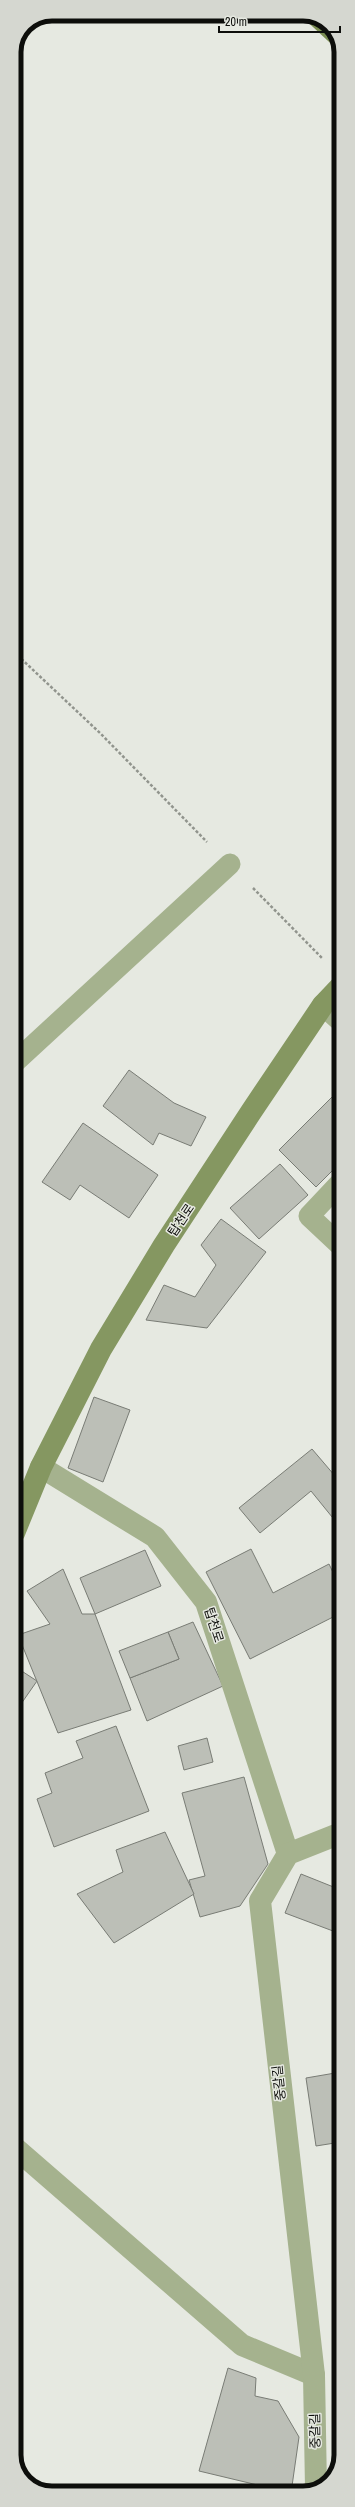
<svg xmlns="http://www.w3.org/2000/svg" width="355" height="2507" font-family="'Archivo Narrow','Noto Sans KR',sans-serif">
<rect width="100%" height="100%" fill="#e6e9e1"/>
<g fill="none" stroke-linecap="round" stroke-linejoin="round">
<!-- stream -->
<polyline stroke="#7a8d51" stroke-width="12" points="309,15 337,41"/>
</g>
<!-- building -->
<g fill="#bcbfb7" stroke="#797c75">
<polygon points="129,1070 174,1103 206,1117 191,1146 159,1133 153,1145 103,1106"/>
<polygon points="339,1090 341,1092 341,1162 316,1187 279,1150"/>
<polygon points="83,1123 158,1175 129,1218 80,1185 70,1200 42,1182"/>
<polygon points="280,1164 308,1195 259,1239 230,1208"/>
<polygon points="221,1219 266,1252 207,1328 146,1320 164,1285 195,1297 216,1265 201,1245"/>
<polygon points="94,1397 130,1410 103,1482 68,1468"/>
<polygon points="312,1449 341,1483 341,1528 311,1491 260,1533 239,1508"/>
<polygon points="251,1549 273,1593 329,1564 341,1589 341,1613 250,1659 206,1572"/>
<polygon points="145,1550 161,1586 95,1614 80,1578"/>
<polygon points="63,1569 82,1614 95,1614 131,1710 58,1733 18,1635 50,1624 27,1591"/>
<polygon points="193,1622 223,1686 147,1721 130,1678 179,1659 168,1632"/>
<polygon points="168,1632 179,1659 130,1678 119,1651"/>
<polygon points="14,1666 37,1681 14,1714"/>
<polygon points="116,1726 149,1811 54,1847 37,1799 52,1793 45,1773 83,1758 76,1741"/>
<polygon points="207,1738 213,1762 184,1770 178,1746"/>
<polygon points="244,1777 268,1864 240,1906 200,1917 189,1880 205,1876 182,1793"/>
<polygon points="165,1832 194,1894 114,1943 77,1894 123,1872 116,1850"/>
<polygon points="301,1874 341,1890 341,1934 285,1913"/>
<polygon points="341,2072 341,2142 316,2146 306,2078"/>
<polygon points="228,2368 256,2378 255,2396 278,2401 299,2437 291,2493 199,2471"/>
</g>
<g fill="none" stroke-linecap="round" stroke-linejoin="round">
<!-- path -->
<g stroke="#91948d" stroke-width="2.5" stroke-dasharray="3 2" stroke-linecap="butt">
<polyline points="14,652 100,733 207,842"/>
<polyline points="253,888 322,958"/>
</g>
<!-- service -->
<g stroke="#a5b28e" stroke-width="21">
<polyline points="14,1063 230,864"/>
<polyline points="341,1182 309,1216 341,1246"/>
</g>
<!-- minor -->
<g stroke="#a5b28e" stroke-width="22">
<polyline points="323,1005 341,1021"/>
<polyline points="41,1467 155,1537 206,1602 288,1854"/>
<polyline points="14,2147 242,2345 314,2375"/>
<polyline points="316,2488 314,2375 260,1901 288,1854 341,1833"/>
</g>
<!-- secondary -->
<polyline stroke="#859761" stroke-width="22" points="14,1533 41,1467 101,1349 164,1245 251,1112 323,1005 341,986"/>
</g>
<g text-anchor="middle" dominant-baseline="central" stroke-width="3" stroke-linejoin="round" paint-order="stroke">
<!-- street labels -->
<g font-size="13" fill="#0d0e0b" stroke="#e6e9e1">
<text transform="translate(181 1220) rotate(-56)">탑천로</text>
<text transform="translate(214 1625) rotate(72)">탑천로</text>
<text transform="translate(279 2083) rotate(-96)">중갈길</text>
<text transform="translate(315 2431) rotate(-91)">중갈길</text>
</g>
</g>
<!-- crop -->
<path d="M0 0H355V2507H0ZM52 21H303A31 31 0 0 1 334 52V2455A31 31 0 0 1 303 2486H52A31 31 0 0 1 21 2455V52A31 31 0 0 1 52 21Z" fill="#d5d7d0" fill-rule="evenodd"/>
<path fill="none" stroke="#0d0e0b" stroke-width="5" d="M52 21H303A31 31 0 0 1 334 52V2455A31 31 0 0 1 303 2486H52A31 31 0 0 1 21 2455V52A31 31 0 0 1 52 21Z"/>
<!-- scale -->
<path d="M219 26v6h121v-6" fill="none" stroke="#0d0e0b" stroke-width="2"/>
<text x="225" y="26" font-size="12" fill="#0d0e0b" stroke="#e6e9e1" stroke-width="3" paint-order="stroke">20 m</text>
</svg>
